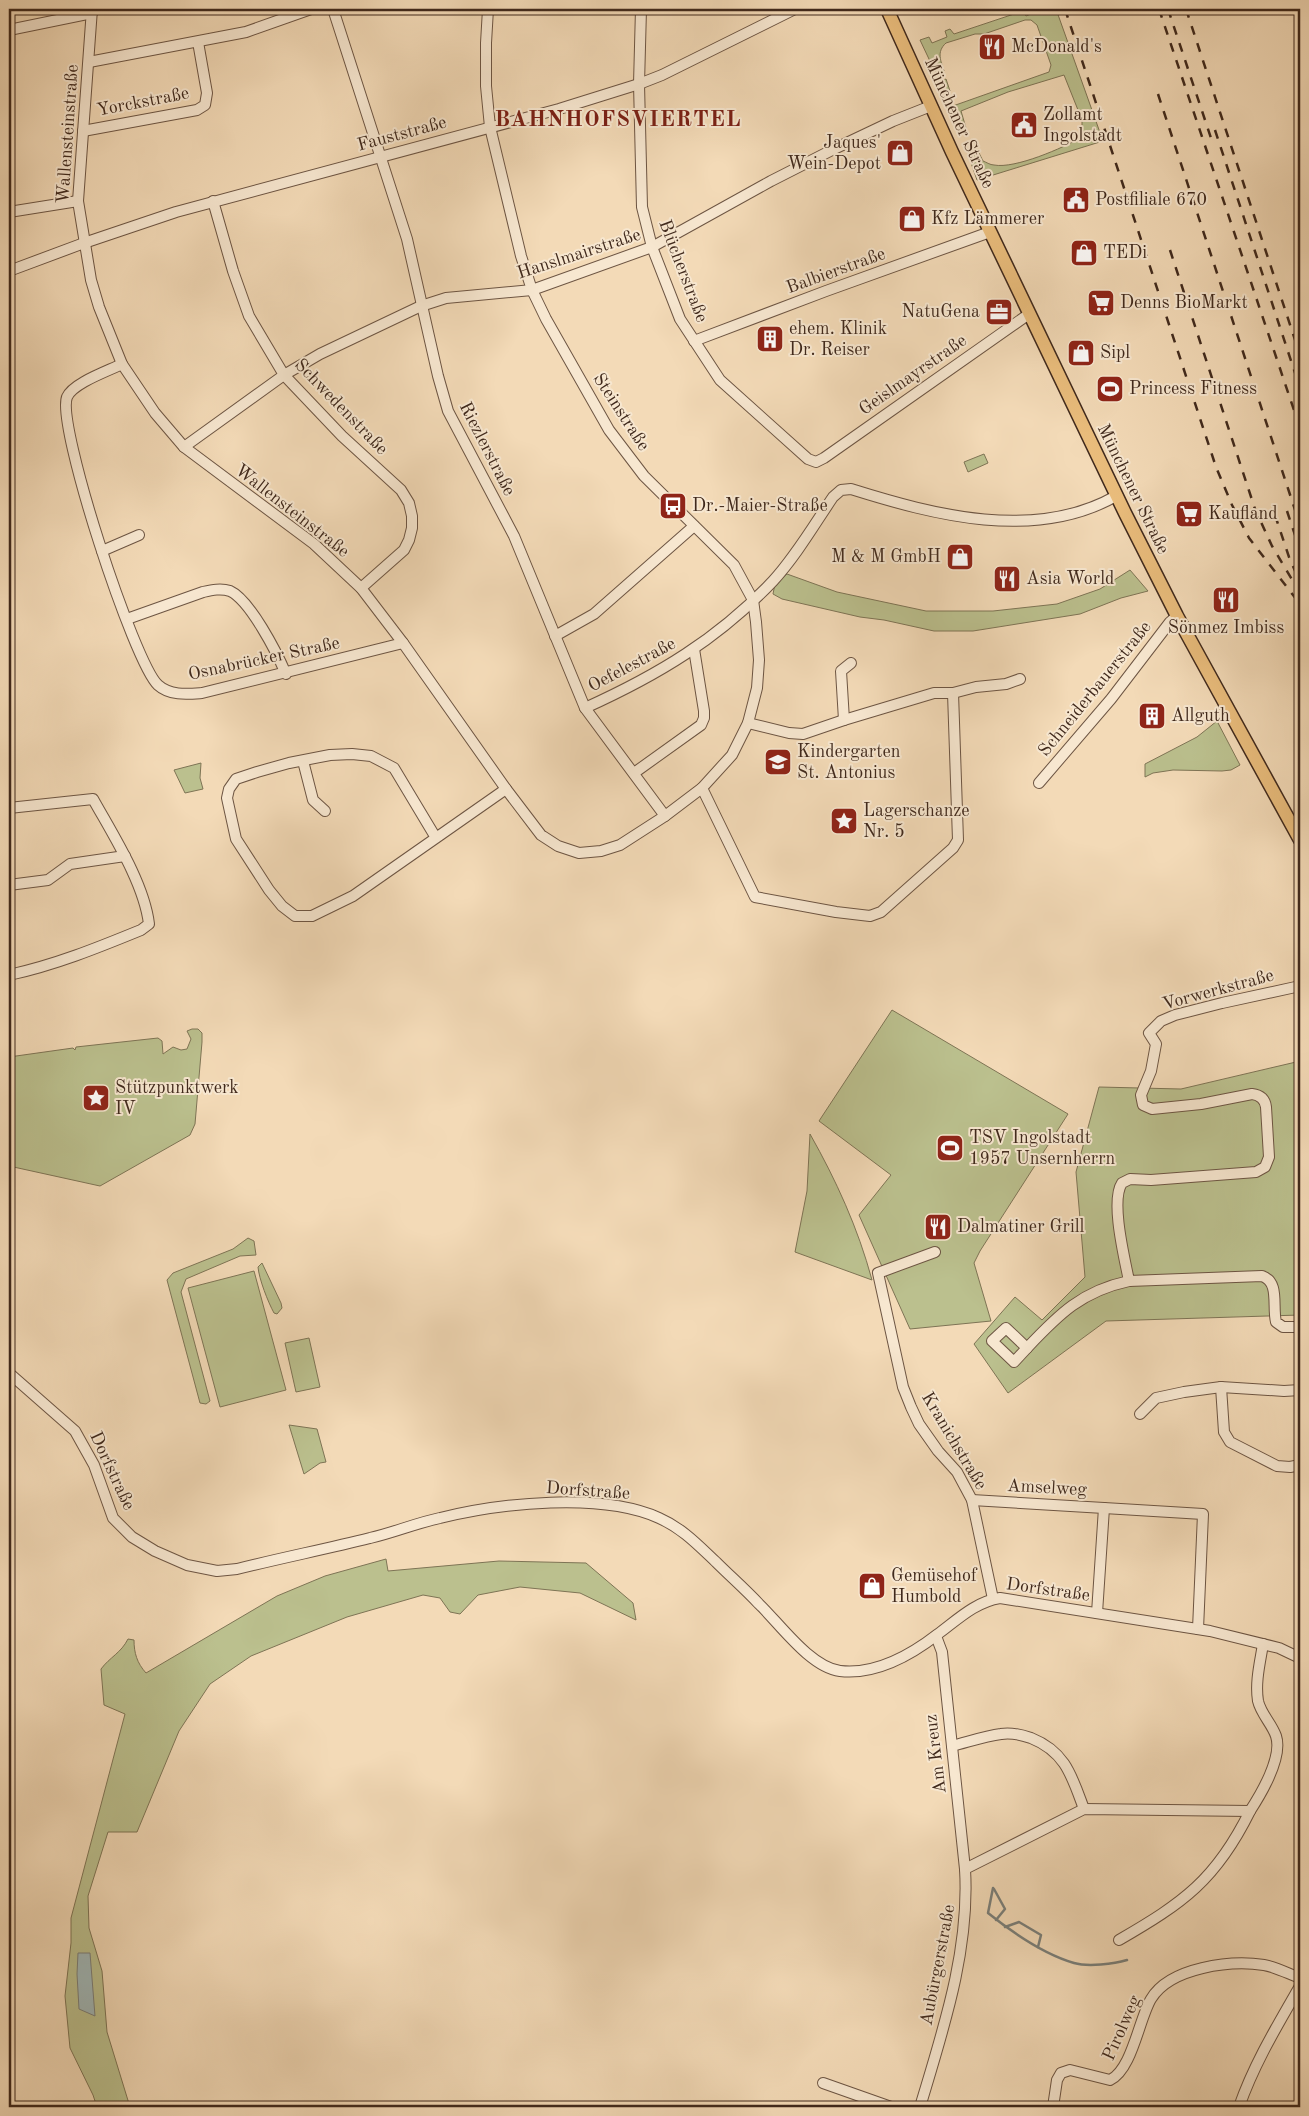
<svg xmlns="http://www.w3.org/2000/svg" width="1309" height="2116" font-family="'Old Standard TT',serif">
<rect width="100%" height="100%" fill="#f3dab7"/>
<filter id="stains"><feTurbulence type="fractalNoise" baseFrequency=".004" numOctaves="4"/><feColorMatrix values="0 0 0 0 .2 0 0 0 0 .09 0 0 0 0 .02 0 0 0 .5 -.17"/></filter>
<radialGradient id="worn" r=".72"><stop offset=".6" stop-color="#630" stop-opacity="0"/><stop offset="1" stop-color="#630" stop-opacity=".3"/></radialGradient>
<!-- green -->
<g fill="#bbc08e" stroke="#7e7455">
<path d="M1043,9H1056L1103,141L977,180L969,157L979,153L983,161C986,162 990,165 994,165C1015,169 1063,148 1082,137V120L1064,75L1008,92L961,111L966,128L960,130L950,107L1049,72L1051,65L1037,25L1031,20H1025L984,34H975L946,43C936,52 941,61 944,71L937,76L920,40L929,37L932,43L947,37L945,31L950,29L954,34L1023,11L1026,16Z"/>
<polygon points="941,78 942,81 946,79 950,91 946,95 937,79"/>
<polygon points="984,454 988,463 968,472 964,462"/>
<polygon points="1130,570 1148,591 1121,598 1080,614 973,631 934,631 884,620 860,617 782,599 773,594 775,584 787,574 837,592 926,611 993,611 1057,604 1100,589"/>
<polygon points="1217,721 1240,765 1231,770 1222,771 1173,770 1153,773 1145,777 1145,764 1197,737"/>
<polygon points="201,763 200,778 203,789 185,793 174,770"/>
<polygon points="892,1010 1068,1114 980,1251 974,1263 991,1321 910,1329 859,1215 891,1175 819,1121"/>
<polygon points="192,1029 198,1029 202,1033 202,1042 195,1124 190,1135 100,1186 9,1166 9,1057 73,1048 75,1050 76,1047 158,1038 162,1041 163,1054 173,1047 181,1050 187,1049 191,1039 187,1031"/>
<polygon points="1296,1062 1300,1194 1300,1315 1106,1321 1008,1393 974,1344 1015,1297 1042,1320 1085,1277 1076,1172 1099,1087 1181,1089"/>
<path d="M810,1134C836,1180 858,1228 872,1280L795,1252L807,1191Z"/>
<polygon points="248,1238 254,1241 256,1255 240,1256 186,1279 181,1292 210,1401 206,1404 200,1403 167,1280 173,1273 233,1249"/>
<path d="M262,1263L281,1303L282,1308L277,1314L274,1313C268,1302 259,1279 258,1267Z"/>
<polygon points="254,1271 286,1390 220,1407 188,1288"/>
<polygon points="309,1338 320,1387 296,1392 285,1343"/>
<polygon points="289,1425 317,1429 326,1462 320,1463 304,1474"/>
<path d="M386,1559L388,1571L499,1561L586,1563L633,1603L636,1620L580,1593L520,1587L478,1595L460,1614L450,1612L440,1598L423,1595L347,1617L251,1656L210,1684L179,1731L137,1832H108L88,1896L89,1928L102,1971L107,2032L130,2107H97L93,2095L70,2048L65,1996L71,1943V1918L125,1714L104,1705L101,1669C110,1657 121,1653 128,1639L134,1640C134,1653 137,1663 146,1673L277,1596L325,1576Z"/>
</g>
<!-- water -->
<polygon fill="#a0b8b9" stroke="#7a7f7a" points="78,1953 90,1953 95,2016 79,2009 77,1974"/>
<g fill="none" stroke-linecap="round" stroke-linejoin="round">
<!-- stream -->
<g stroke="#7a7f7a" stroke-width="2.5">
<path d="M993,1888L988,1913C1013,1933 1043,1954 1074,1963C1088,1967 1114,1964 1127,1960"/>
<polyline points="994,1889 1005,1909 996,1920"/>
<polyline points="1005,1927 1019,1922 1041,1935 1038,1947"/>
</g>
<!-- minor casing -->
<g stroke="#6d5543" stroke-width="12">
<g id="minor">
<polyline points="92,9 78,201 91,280 99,307 122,364 155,413 184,447 314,544 361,588 403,643 506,789 541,835 558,846 579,853 601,851 620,845 665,816 702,788 732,755 748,723 757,688 759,660 756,622 753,600 734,565 644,476 609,430 546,319 532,290 521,256 490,127 486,86 486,43 488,9"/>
<polyline points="333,9 407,239 438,376 448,411 514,536 585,708 665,816"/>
<polyline points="641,9 639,84 642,207 652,247 680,319 720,380 808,459 816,462 824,458 1029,314"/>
<polyline points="9,30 92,13"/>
<polyline points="89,62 246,32 311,9"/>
<polyline points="83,131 197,110 205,105 207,93 198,42"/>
<polyline points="213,201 233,271 249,316 284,375 342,436 401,490 409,503 412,516 412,528 409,540 404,550 361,588"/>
<polyline points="9,212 78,201"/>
<polyline points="9,271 84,243 176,212 559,109 639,84 662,75 795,9"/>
<polyline points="694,341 826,291 990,232"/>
<path d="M122,364C108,371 73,383 67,397C56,425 134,663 158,685C170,696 188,694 202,693L403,643"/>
<polyline points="184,447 284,375 320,354 421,306 446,298 532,290 652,247 771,181 834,149 893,121 931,106"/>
<polyline points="102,551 139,535"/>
<path d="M127,619L203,592C212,590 221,588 230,591C250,600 277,653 286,674"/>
<polyline points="555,636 594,614 694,526"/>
<path d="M585,708C658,675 718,639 773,581C796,556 814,525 833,497L841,490L851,489C934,515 1035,542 1116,496"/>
<polyline points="844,720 841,671 851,663"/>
<polyline points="748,723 789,733 803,734 844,720 934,693 953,693 976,687 1006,684 1020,679"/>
<polyline points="303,761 313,800 325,811"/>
<polyline points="634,773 701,725 704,718 704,711 694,649"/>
<polyline points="1039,783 1111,699 1170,622 1177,616"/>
<polyline points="702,788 755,897 836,912 870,916 881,912 953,848 958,840 953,693"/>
<path d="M9,808L93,799C113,835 144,883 149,924L141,930C97,948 55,965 9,975"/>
<polyline points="436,838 394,768 371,756 352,754 330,755 289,763 257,772 236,779 229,789 227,798 236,839 269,890 282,906 295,916 312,916 353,896 506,789"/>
<polyline points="9,885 48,880 70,864 125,856"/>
<path d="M1300,986L1222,1003L1175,1015L1161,1021L1149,1033L1156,1044L1151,1071L1141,1095L1143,1105L1152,1109L1201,1104L1252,1094C1260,1095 1265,1099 1266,1107L1269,1157L1265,1167L1256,1172L1151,1180L1130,1179L1122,1183C1110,1201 1125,1260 1129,1281L1262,1276C1280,1282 1272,1306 1276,1322L1283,1327H1300"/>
<polyline points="935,1252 878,1273 903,1387 911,1407 919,1424 938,1451 957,1472 972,1500 993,1599"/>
<polygon points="1006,1328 1027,1348 1014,1362 992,1341"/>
<path d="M1027,1348C1059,1314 1082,1291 1129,1281"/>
<path d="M9,1373L75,1431L94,1465L113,1518L132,1537L155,1551L187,1565L217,1571L237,1569C281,1558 326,1549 370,1538C393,1533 416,1523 440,1518C501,1503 601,1492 659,1518C682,1528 698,1545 716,1562C730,1576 745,1589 759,1604C780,1624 810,1667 840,1671C875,1675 911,1655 938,1634C957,1620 975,1602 1000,1598L1210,1631L1279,1648L1300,1658"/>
<polyline points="1221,1387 1224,1432 1230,1442 1277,1466 1290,1467 1300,1465"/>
<polyline points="1140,1414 1156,1398 1184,1392 1221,1387 1284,1391 1300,1390"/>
<polyline points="972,1500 1104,1508 1097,1613"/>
<polyline points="1104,1508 1203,1514 1198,1629"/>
<polyline points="936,1636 942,1652 965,1869"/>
<path d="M952,1746C968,1742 985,1736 1001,1734C1011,1732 1022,1735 1031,1738C1066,1752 1072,1777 1084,1809"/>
<path d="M1119,1940C1183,1903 1216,1880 1250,1811"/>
<polyline points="823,2083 891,2107"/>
<path d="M920,2107C943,2030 970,1950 965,1869L1084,1809L1250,1811C1261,1794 1283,1757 1276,1736C1272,1724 1261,1714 1258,1701C1255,1682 1260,1663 1263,1644"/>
<path d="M1053,2107L1057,2080L1061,2073L1070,2070L1110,2080C1132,2070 1139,2019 1151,1999C1170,1967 1231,1960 1264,1965C1276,1967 1289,1974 1300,1978"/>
<path d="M1239,2107C1254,2064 1277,2026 1300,1986"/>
</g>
</g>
<!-- major casing -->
<g stroke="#40291c" stroke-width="15">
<polyline id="major" points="887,9 952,152 1125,513 1177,616 1300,840"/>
</g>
<!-- minor -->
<use href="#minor" stroke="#f7e7d0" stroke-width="10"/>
<!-- major -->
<use href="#major" stroke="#eabd7c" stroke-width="12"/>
<!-- rail -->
<g stroke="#40291c" stroke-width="2.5" stroke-dasharray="9 9" stroke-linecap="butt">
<polyline points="1065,9 1216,467 1232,505 1249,538 1300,604"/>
<polyline points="1159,9 1300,428"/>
<polyline points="1168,9 1212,141"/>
<polyline points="1186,9 1300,355"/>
<polyline points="1158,94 1300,525"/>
<polyline points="1215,130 1300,388"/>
<polyline points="1170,250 1255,509 1272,546 1300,593"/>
<polyline points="1287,511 1300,550"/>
<polyline points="1275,515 1289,557 1300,582"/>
</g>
</g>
<!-- icons -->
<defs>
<g id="restaurant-square" transform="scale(1.4375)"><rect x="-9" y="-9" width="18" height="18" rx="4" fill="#8f2418" stroke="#f7e7d0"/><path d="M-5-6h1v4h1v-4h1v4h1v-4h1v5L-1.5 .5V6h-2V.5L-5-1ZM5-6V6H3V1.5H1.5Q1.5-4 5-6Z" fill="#fff"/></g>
<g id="civic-square" transform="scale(1.4375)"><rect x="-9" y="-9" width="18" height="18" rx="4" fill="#8f2418" stroke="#f7e7d0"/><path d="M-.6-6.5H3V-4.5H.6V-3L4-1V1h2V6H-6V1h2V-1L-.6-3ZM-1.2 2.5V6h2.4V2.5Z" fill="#fff"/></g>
<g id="shop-square" transform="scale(1.4375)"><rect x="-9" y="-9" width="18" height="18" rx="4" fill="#8f2418" stroke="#f7e7d0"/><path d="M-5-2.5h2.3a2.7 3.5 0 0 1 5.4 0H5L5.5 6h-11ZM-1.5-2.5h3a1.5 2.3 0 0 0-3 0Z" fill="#fff"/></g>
<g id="supermarket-square" transform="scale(1.4375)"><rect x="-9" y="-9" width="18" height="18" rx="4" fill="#8f2418" stroke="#f7e7d0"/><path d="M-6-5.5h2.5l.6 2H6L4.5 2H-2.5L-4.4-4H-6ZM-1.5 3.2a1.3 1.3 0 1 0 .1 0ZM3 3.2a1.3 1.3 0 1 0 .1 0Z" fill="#fff"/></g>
<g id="office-square" transform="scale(1.4375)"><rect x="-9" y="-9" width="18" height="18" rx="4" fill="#8f2418" stroke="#f7e7d0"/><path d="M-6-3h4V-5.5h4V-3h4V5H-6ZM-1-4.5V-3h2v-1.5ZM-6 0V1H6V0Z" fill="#fff"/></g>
<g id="building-square" transform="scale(1.4375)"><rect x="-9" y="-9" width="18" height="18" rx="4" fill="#8f2418" stroke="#f7e7d0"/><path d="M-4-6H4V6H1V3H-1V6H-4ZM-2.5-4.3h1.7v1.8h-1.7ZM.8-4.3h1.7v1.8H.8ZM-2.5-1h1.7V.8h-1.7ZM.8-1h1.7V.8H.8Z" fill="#fff"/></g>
<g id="stadium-square" transform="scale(1.4375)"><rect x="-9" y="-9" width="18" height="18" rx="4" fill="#8f2418" stroke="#f7e7d0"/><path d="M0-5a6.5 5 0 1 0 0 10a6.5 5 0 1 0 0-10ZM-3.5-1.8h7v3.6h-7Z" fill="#fff"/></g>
<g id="bus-square" transform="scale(1.4375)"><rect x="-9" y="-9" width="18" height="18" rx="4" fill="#8f2418" stroke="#f7e7d0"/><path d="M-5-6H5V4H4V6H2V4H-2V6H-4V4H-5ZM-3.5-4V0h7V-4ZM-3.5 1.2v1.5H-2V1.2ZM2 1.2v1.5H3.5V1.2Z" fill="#fff"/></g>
<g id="school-square" transform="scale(1.4375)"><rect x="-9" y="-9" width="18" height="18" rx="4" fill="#8f2418" stroke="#f7e7d0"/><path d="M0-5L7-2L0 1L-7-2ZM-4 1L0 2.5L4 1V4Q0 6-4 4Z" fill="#fff"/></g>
<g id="sight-square" transform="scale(1.4375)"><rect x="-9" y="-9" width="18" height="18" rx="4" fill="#8f2418" stroke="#f7e7d0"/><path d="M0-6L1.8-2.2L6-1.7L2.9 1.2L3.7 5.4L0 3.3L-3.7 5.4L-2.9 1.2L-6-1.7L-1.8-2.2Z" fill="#fff"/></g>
</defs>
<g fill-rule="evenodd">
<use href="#restaurant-square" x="992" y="47"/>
<use href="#civic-square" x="1024" y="125"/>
<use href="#shop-square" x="900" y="153"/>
<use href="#civic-square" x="1076" y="200"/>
<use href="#shop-square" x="912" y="219"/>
<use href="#shop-square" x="1084" y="253"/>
<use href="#supermarket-square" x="1101" y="303"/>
<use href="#office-square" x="999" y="312"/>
<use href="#building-square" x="770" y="339"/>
<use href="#shop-square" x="1081" y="353"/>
<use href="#stadium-square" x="1110" y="389"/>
<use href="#bus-square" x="673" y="506"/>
<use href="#supermarket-square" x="1189" y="514"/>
<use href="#shop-square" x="960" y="557"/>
<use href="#restaurant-square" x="1007" y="579"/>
<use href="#restaurant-square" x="1226" y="600"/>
<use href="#building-square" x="1152" y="716"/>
<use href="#school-square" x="778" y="762"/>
<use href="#sight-square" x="844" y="821"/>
<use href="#sight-square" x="96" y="1098"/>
<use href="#stadium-square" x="950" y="1148"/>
<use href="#restaurant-square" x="938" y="1227"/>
<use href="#shop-square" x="872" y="1586"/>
</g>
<g text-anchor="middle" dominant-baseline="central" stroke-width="4" stroke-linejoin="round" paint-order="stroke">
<!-- poi labels -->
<g font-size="18" fill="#40291c" stroke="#f7e7d0" text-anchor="start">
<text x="1011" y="47">McDonald's</text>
<text x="1043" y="115">Zollamt<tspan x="1043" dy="21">Ingolstadt</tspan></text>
<text x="881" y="143" text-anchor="end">Jaques'<tspan x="881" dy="21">Wein-Depot</tspan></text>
<text x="1095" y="200">Postfiliale 670</text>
<text x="931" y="219">Kfz Lämmerer</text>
<text x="1103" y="253">TEDi</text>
<text x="1120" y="303">Denns BioMarkt</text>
<text x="980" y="312" text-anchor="end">NatuGena</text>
<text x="789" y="329">ehem. Klinik<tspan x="789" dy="21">Dr. Reiser</tspan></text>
<text x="1100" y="353">Sipl</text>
<text x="1129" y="389">Princess Fitness</text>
<text x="692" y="506">Dr.-Maier-Straße</text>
<text x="1208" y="514">Kaufland</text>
<text x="941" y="557" text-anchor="end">M &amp; M GmbH</text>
<text x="1026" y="579">Asia World</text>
<text x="1226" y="628" text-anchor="middle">Sönmez Imbiss</text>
<text x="1171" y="716">Allguth</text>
<text x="797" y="752">Kindergarten<tspan x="797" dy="21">St. Antonius</tspan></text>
<text x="863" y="811">Lagerschanze<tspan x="863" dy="21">Nr. 5</tspan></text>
<text x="115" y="1088">Stützpunktwerk<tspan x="115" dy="21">IV</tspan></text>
<text x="969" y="1138">TSV Ingolstadt<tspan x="969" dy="21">1957 Unsernherrn</tspan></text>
<text x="957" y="1227">Dalmatiner Grill</text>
<text x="891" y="1576">Gemüsehof<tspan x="891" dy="21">Humbold</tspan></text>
</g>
<!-- street labels -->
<g font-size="18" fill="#40291c" stroke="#f7e7d0">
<text transform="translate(143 102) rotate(-11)">Yorckstraße</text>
<text transform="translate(959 123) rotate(65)">Münchener Straße</text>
<text transform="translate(68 134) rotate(-86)">Wallensteinstraße</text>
<text transform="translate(402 134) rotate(-15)">Fauststraße</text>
<text transform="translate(579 254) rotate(-18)">Hanslmairstraße</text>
<text transform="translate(683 271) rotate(69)">Blücherstraße</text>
<text transform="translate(836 271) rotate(-20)">Balbierstraße</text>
<text transform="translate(913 375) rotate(-35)">Geislmayrstraße</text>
<text transform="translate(341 407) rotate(46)">Schwedenstraße</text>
<text transform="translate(621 412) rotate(57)">Steinstraße</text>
<text transform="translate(487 449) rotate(63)">Riezlerstraße</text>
<text transform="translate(1133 489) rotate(64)">Münchener Straße</text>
<text transform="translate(292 511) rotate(38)">Wallensteinstraße</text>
<text transform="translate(264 659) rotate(-12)">Osnabrücker Straße</text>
<text transform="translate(632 665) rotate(-28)">Oefelestraße</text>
<text transform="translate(1095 689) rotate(-51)">Schneiderbauerstraße</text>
<text transform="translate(1218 990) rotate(-15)">Vorwerkstraße</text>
<text transform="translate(954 1441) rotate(59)">Kranichstraße</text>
<text transform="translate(112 1471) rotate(65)">Dorfstraße</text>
<text transform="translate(1047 1488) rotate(3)">Amselweg</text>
<text transform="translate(588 1491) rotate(4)">Dorfstraße</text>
<text transform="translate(1048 1590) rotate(8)">Dorfstraße</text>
<text transform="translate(936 1754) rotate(-97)">Am Kreuz</text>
<text transform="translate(938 1965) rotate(-79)">Aubürgerstraße</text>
<text transform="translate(1122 2028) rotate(-66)">Pirolweg</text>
</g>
<!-- district labels -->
<g font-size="22" font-weight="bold" letter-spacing="1" fill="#7a1f14" stroke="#f7e7d0">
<text x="618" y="120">BAHNHOFSVIERTEL</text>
</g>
</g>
<!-- margin -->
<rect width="1309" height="2116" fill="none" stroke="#f3dab7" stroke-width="30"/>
<rect x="10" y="10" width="1289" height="2096" fill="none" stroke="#40291c" stroke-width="2.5"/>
<rect x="15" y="15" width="1279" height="2086" fill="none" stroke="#40291c"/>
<rect width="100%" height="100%" filter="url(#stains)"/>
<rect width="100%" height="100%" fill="url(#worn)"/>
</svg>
